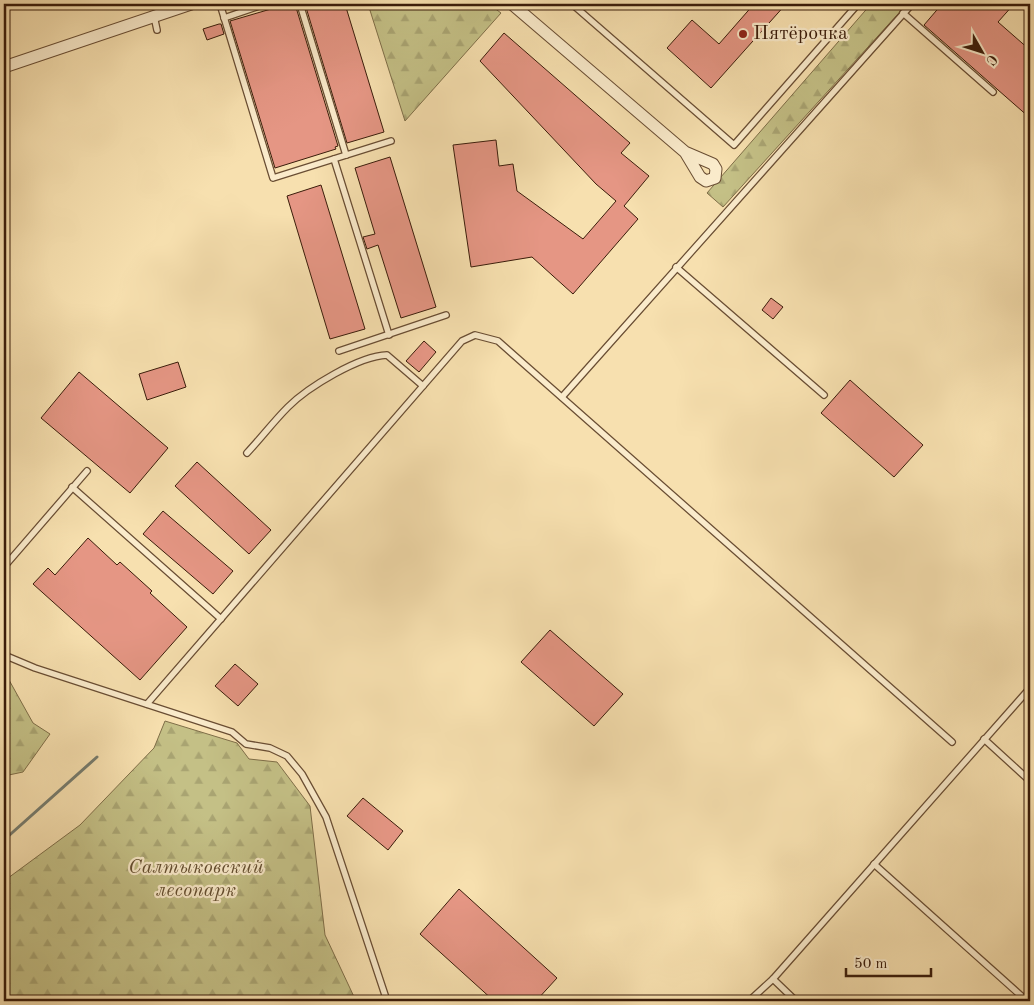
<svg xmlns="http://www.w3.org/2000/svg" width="1034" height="1005" font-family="'Old Standard TT',serif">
<defs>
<pattern id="forest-firs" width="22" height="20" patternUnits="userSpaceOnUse" patternTransform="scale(1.25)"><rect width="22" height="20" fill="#c4c086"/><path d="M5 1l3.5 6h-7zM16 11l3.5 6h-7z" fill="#a9a472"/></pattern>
</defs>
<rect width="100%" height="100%" fill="#f7e0af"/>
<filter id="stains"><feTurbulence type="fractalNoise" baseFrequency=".004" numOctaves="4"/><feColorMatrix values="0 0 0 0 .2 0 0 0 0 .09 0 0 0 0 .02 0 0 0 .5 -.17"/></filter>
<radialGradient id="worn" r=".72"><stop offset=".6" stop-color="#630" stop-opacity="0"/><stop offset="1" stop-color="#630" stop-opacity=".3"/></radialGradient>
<!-- forest -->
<g fill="url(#forest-firs)" stroke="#7f6e48">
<polygon points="368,4 489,4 501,13 405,121"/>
<polygon points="871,4 907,4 723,207 707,193"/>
<polygon points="4,671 33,723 50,734 23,772 4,776"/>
<polygon points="165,721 237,743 249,759 277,762 310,806 325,935 356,1001 4,1001 4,881 80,825 154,748"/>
</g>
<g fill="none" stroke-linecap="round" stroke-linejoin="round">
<!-- stream -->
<polyline stroke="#767c6e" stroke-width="3" points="4,840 97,757"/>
</g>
<!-- building -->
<g fill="#e59684" stroke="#3a1c0a">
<polygon points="288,4 295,4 338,146 335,147 336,149 275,168 230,21"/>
<polygon points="305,4 345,4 384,132 347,143"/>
<polygon points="754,4 786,4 711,88 667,48 692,20 719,44"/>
<polygon points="942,4 1014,4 998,22 1030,50 1030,118 924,25"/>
<polygon points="219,24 221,24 224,34 207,40 203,29"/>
<polygon points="504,33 630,143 621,153 649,176 624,206 638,219 573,294 532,257 471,267 453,145 496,140 499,166 513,164 517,191 583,239 616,201 596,184 480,61"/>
<polygon points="390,157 436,307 401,318 378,245 367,249 363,237 375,234 355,168"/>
<polygon points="321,185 365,329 330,339 287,196"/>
<polygon points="771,298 783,307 773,319 762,310"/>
<polygon points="424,341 436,352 419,372 406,361"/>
<polygon points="178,362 186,387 147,400 139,374"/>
<polygon points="79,372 168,448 130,493 41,418"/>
<polygon points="850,380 923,445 894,477 821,413"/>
<polygon points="197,462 271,530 249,554 175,486"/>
<polygon points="163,511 233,571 213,594 143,534"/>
<polygon points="88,538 117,565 120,562 152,591 150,593 187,627 140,680 33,584 48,568 55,575"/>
<polygon points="550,630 623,694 594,726 521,662"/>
<polygon points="235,664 258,684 238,706 215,686"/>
<polygon points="363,798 403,831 388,850 347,816"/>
<polygon points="459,889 557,978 536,1001 494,1001 420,934"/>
</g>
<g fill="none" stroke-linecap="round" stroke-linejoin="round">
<!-- service casing -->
<g stroke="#694d33" stroke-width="8">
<g id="service">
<polyline points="220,4 273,178 391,141"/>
<polyline points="300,4 346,155"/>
<polyline points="572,4 734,145 858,4"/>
<polyline points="903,13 993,92"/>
<polyline points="154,16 157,30"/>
<polyline points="224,18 265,4"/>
<polyline points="4,73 6,81"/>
<polyline points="334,159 389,335"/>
<polyline points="676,267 824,395"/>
<polyline points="339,351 446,315"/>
<polyline points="562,397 912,4"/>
<path d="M247,453C261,438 274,421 288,407C308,387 359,356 387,355L423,386"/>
<polyline points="72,487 221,619"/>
<polyline points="4,567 87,471"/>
<polyline points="4,655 35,668 232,732 246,744 270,748 287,756 302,774 326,817 387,1001"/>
<polyline points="147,704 462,341 475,335 498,341 952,742"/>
<polyline points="984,739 1030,781"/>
<polyline points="874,864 1027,1001"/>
<polyline points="773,979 796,1001"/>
<polyline points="749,1001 773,979 1030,688"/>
</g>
</g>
<!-- minor casing -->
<g stroke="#694d33" stroke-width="13">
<g id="minor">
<polyline points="512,4 685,152 700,177 706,181 715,178 716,169 713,164 685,152"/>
<polyline points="4,67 191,4"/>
</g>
</g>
<!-- service -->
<use href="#service" stroke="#faebcb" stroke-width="5.5"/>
<!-- minor -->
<use href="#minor" stroke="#faebcb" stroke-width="11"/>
</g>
<!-- markers -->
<circle fill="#8f2418" stroke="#faebcb" stroke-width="2" cx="743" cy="34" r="5"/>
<g text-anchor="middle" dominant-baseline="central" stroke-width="4.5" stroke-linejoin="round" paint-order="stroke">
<!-- poi labels -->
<g font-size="20" fill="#3a1c0a" stroke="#faebcb" text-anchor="start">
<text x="753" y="34">Пятёрочка</text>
</g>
<!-- park labels -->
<g font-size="20" font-style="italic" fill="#634d2f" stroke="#faebcb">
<text x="196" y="868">Салтыковский<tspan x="196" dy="23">лесопарк</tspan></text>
</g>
</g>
<!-- margin -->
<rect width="1034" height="1005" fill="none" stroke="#f7e0af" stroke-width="20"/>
<rect x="5" y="5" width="1024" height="995" fill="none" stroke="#3a1c0a" stroke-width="2.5"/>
<rect x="10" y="10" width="1014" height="985" fill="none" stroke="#3a1c0a"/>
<!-- north arrow -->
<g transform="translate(982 52) rotate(129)" stroke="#faebcb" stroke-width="4" paint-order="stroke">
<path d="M0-4L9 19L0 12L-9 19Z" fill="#3a1c0a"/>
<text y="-8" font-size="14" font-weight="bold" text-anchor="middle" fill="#3a1c0a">С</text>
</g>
<!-- scale -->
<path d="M846 968v8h85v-8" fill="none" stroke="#3a1c0a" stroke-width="2.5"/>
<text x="854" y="968" font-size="15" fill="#3a1c0a" stroke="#faebcb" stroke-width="4" paint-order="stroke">50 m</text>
<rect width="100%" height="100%" filter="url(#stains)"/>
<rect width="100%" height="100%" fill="url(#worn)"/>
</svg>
